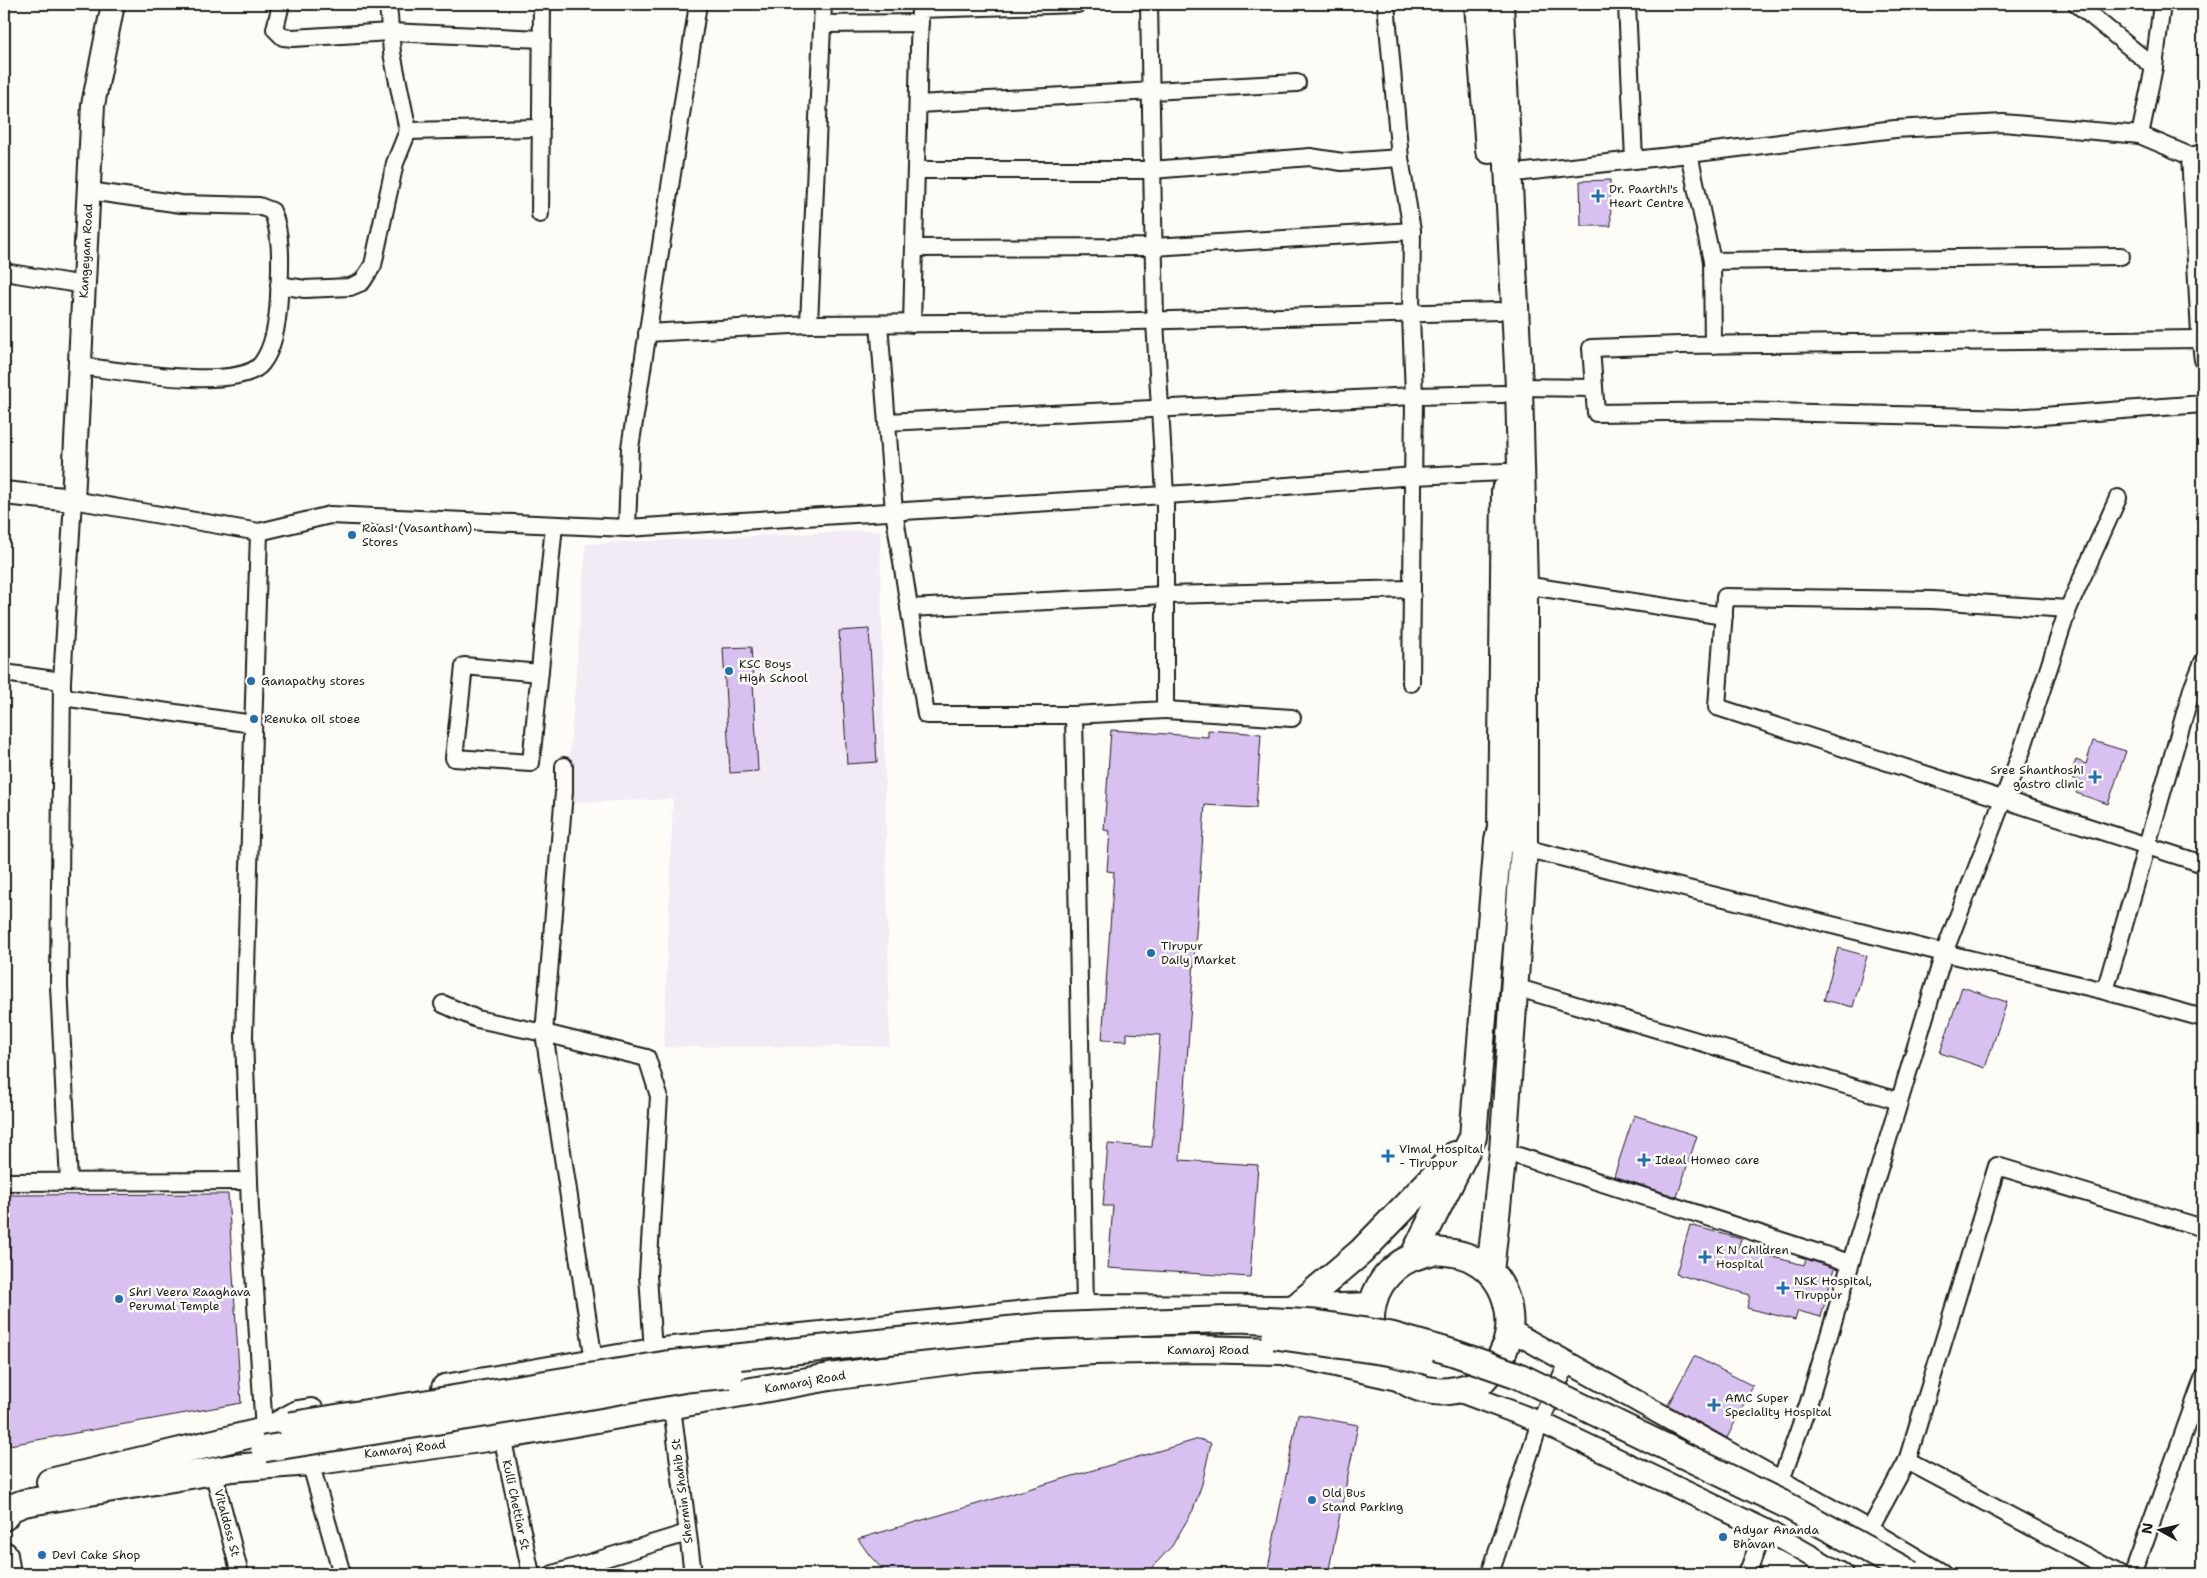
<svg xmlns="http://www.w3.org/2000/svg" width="2207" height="1578" font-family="'Shantell Sans',sans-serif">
<rect width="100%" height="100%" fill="#fdfcf7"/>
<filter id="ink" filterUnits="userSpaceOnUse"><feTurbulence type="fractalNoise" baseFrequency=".02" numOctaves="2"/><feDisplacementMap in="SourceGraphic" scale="10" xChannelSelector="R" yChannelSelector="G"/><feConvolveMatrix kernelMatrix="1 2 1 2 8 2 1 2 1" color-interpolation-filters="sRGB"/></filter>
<g filter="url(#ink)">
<!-- built -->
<polygon fill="#f2eaf5" points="880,530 890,1046 664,1047 673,799 566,803 586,544"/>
<!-- building -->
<g fill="#d8c0f0" stroke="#1c1c1c">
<polygon points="1610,180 1611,226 1581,226 1580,181"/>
<polygon points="869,629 877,762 847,764 839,631"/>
<polygon points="751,647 758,771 730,773 723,648"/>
<polygon points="1111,730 1208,737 1208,730 1261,734 1256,808 1205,805 1180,1160 1258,1165 1250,1277 1108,1268 1113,1206 1103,1206 1108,1144 1152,1147 1160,1035 1127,1033 1127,1041 1102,1040 1114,872 1107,871 1110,831 1104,830"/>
<polygon points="2093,741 2126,751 2108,804 2076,793 2080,781 2069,777 2076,760 2086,764"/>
<polygon points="1838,948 1867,956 1853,1007 1824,1000"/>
<polygon points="1962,987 2007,1002 1985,1068 1940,1053"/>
<polygon points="1634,1115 1697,1136 1677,1197 1614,1176"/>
<polygon points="228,1194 241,1403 4,1446 4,1195"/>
<polygon points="1690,1225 1741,1239 1738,1248 1804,1265 1806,1259 1834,1268 1821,1317 1798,1311 1795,1320 1747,1308 1750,1295 1676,1274"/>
<polygon points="1694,1356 1753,1386 1727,1438 1668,1405"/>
<polygon points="1298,1414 1358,1425 1328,1574 1267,1574"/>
<polygon points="1199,1439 1211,1443 1202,1484 1193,1510 1172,1546 1146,1574 887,1574 870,1556 858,1539"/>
</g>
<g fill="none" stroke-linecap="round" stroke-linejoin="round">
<!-- minor casing -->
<g stroke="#1c1c1c" stroke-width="20">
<g id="minor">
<polyline points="281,4 275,29 283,37 293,38 390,32 542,39"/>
<polyline points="1386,4 1400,158 1412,231 1411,315 1414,396 1411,683"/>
<polyline points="1627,4 1634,160"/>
<polyline points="2077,4 2154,67"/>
<polyline points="823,24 920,23"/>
<polyline points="918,104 1297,83"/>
<polyline points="408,131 540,128"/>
<polyline points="2140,135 2190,156 2203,153"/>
<polyline points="1689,154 1712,261 1713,345"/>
<polyline points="2190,156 2200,334 2203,360"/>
<polyline points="916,170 1152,170 1310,157 1342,162 1400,158"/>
<polyline points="1507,174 1689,154 1895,129 2003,123 2140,135 2154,67 2162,4"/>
<polyline points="540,214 542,4"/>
<polyline points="914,248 1154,247 1412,231"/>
<polyline points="1712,261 2121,256"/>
<polyline points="4,272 84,285"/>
<polyline points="279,285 305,289 350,287 362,282 373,265 395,163 408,131 392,53 388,4"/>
<polyline points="809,324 823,4"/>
<polyline points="879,324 894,511 926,715 1074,715 1085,1308"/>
<polyline points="912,324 920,9 1078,4"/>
<polyline points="647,333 809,324 1101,322 1499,311"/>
<polyline points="2201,339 1680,345 1591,348 1596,413 1734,411 2015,418 2203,404"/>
<path d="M80,366C114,370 241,393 262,363C275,346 278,318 279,297C280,270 283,236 272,211L259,206L181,204L89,191"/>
<polyline points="1519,387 1594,388"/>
<polyline points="887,422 1414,396 1503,394"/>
<polyline points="627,528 630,448 698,4"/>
<polyline points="259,532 244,1036 250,1210 264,1431"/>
<polyline points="1524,585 1724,616"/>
<polyline points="909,608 1165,595 1412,589"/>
<polyline points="2068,609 1932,600 1725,597 1717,707 2203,864"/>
<polyline points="4,673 62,681"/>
<polyline points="540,673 464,666 454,758 531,763 554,525"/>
<polyline points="62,697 253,724"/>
<polyline points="1165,710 1292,718"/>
<polyline points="1074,715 1165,710 1165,495 1155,321 1149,4"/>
<polyline points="1516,846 1944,953 2021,753 2068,609 2118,498"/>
<polyline points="1515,987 1899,1101"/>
<polyline points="2105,991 2192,689 2203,662"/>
<polyline points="443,1004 477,1019 544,1033 564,792 564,766"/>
<polyline points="1503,1151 1850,1263"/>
<polyline points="4,1182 249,1181"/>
<polyline points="69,1182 59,986 62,681 73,500 259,532 330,515 627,528 1198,493 1414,476 1505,472 1521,474"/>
<polyline points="594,1361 544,1033 647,1058 659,1096 648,1275 653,1352"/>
<polyline points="672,1407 693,1574"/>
<polyline points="502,1436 531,1574"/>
<polyline points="1907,1461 2120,1574"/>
<polyline points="310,1462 342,1574"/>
<polyline points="213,1471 240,1574"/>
<polyline points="1780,1483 1808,1405 1944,953 2105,991 2203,1018"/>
<polyline points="1869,1531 1907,1461 1997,1166 2203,1228"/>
<polyline points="553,1574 687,1533"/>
<polyline points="1490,1574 1540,1422 1568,1362"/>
<polyline points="1747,1574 1764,1529"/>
<polyline points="2133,1574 2203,1379"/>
</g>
</g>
<!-- tertiary casing -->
<g stroke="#1c1c1c" stroke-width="24">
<g id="tertiary">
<polyline points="1510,1330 1869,1531 1941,1574"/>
<polyline points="1455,1390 1540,1422 1764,1529 1842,1574"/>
</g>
</g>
<!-- secondary casing -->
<g stroke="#1c1c1c" stroke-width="26">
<polyline id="secondary" points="4,493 73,500 93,105 113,4"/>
</g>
<!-- trunk casing -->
<g stroke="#1c1c1c" stroke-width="30">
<g id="trunk">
<polyline points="1478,4 1489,150"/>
<path d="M1433,1251C1447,1252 1462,1253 1474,1260C1506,1277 1517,1317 1504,1350C1499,1362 1488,1374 1479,1384C1465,1388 1449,1393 1434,1391C1375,1385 1348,1307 1395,1268C1406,1258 1419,1255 1433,1251Z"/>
<polyline points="1413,1257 1473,1137 1498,840 1501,828 1505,491"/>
<polyline points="1490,1272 1503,1151 1524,848 1524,585 1519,387 1500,4"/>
<polyline points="1293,1314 1295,1308 1361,1252 1455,1155"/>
<polyline points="445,1388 653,1352 1085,1308 1283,1309 1372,1306"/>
<polyline points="50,1482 269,1430 298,1414 311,1412"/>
<polyline points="4,1517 11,1508 24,1503 232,1468 310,1462 502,1436 830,1377 973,1358 1094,1351 1195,1349 1283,1351 1398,1377"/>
<polyline points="4,1555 7,1574"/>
</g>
</g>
<!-- minor -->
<use href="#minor" stroke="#fdfcf7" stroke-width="16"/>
<!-- tertiary -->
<use href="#tertiary" stroke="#fdfcf7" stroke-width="20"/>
<!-- secondary -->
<use href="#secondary" stroke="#fdfcf7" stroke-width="22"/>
<!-- trunk -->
<use href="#trunk" stroke="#fdfcf7" stroke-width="26"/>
<!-- primary-bridge casing -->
<g stroke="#1c1c1c" stroke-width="29" stroke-linecap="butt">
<g id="primary-bridge">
<polyline points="1275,1336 1392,1353 1420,1360"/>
<polyline points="290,1425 666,1364 854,1345 1043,1326 1241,1319 1315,1323 1391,1335 1451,1352 1517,1375 1788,1506 1912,1574"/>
<polyline points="264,1449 569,1400 687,1379 730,1375"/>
</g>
</g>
<!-- primary-bridge -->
<use href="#primary-bridge" stroke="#fdfcf7" stroke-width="25"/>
</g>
</g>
<!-- markers -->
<g fill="#1f6fb2" stroke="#fdfcf7" stroke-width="2">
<path d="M1595.5 188.5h5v5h5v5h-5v5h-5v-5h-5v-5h5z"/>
<circle cx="352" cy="535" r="5"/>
<circle cx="729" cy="671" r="5"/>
<circle cx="251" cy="681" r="5"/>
<circle cx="254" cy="719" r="5"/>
<path d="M2092.5 769.5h5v5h5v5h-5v5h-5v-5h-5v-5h5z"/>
<circle cx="1151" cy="953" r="5"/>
<path d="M1385.5 1148.5h5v5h5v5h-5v5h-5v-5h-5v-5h5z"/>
<path d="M1641.5 1152.5h5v5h5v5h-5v5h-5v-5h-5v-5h5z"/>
<path d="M1702.5 1249.5h5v5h5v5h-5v5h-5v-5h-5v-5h5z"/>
<path d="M1780.5 1280.5h5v5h5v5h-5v5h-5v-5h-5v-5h5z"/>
<circle cx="119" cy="1299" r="5"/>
<path d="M1711.5 1397.5h5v5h5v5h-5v5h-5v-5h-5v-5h5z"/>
<circle cx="1312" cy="1500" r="5"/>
<circle cx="1723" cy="1537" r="5"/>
<circle cx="42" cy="1555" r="5"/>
</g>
<g text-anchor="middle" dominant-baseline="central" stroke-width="5" stroke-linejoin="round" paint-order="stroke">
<!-- poi labels -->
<g font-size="12" fill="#1c1c1c" stroke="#fdfcf7" text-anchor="start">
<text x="1609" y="189">Dr. Paarthi's<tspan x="1609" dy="14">Heart Centre</tspan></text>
<text x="362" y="528">Raasi (Vasantham)<tspan x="362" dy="14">Stores</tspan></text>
<text x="739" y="664">KSC Boys<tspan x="739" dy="14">High School</tspan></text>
<text x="261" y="681">Ganapathy stores</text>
<text x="264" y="719">Renuka oil stoee</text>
<text x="2084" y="770" text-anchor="end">Sree Shanthoshi<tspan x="2084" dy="14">gastro clinic</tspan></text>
<text x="1161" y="946">Tirupur<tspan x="1161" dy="14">Daily Market</tspan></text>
<text x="1399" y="1149">Vimal Hospital<tspan x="1399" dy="14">- Tiruppur</tspan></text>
<text x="1655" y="1160">Ideal Homeo care</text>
<text x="1716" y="1250">K N Children<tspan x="1716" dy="14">Hospital</tspan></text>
<text x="1794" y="1281">NSK Hospital,<tspan x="1794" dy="14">Tiruppur</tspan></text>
<text x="129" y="1292">Shri Veera Raaghava<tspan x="129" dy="14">Perumal Temple</tspan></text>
<text x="1725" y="1398">AMC Super<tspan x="1725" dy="14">Speciality Hospital</tspan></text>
<text x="1322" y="1493">Old Bus<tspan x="1322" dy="14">Stand Parking</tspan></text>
<text x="1733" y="1530">Adyar Ananda<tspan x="1733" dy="14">Bhavan</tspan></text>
<text x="52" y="1555">Devi Cake Shop</text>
</g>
<!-- street labels -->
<g font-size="12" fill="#1c1c1c" stroke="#fdfcf7">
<text transform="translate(86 251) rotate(-87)">Kangeyam Road</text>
<text x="1208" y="1350">Kamaraj Road</text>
<text transform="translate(805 1382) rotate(-10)">Kamaraj Road</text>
<text transform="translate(405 1449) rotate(-7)">Kamaraj Road</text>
<text transform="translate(682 1491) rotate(-97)">Shermin Shahib St</text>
<text transform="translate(516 1505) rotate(78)">Kulli Chettiar St</text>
<text transform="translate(227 1523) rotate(75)">Vitaldoss St</text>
</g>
</g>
<!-- margin -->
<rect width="2207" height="1578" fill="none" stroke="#fdfcf7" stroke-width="20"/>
<rect x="10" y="10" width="2187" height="1558" fill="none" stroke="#1c1c1c" stroke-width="2" filter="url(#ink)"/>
<!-- north arrow -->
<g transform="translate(2160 1530) rotate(278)" stroke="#fdfcf7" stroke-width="4" paint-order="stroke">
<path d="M0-4L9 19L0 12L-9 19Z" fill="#1c1c1c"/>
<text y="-8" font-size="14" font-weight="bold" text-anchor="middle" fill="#1c1c1c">N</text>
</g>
</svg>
